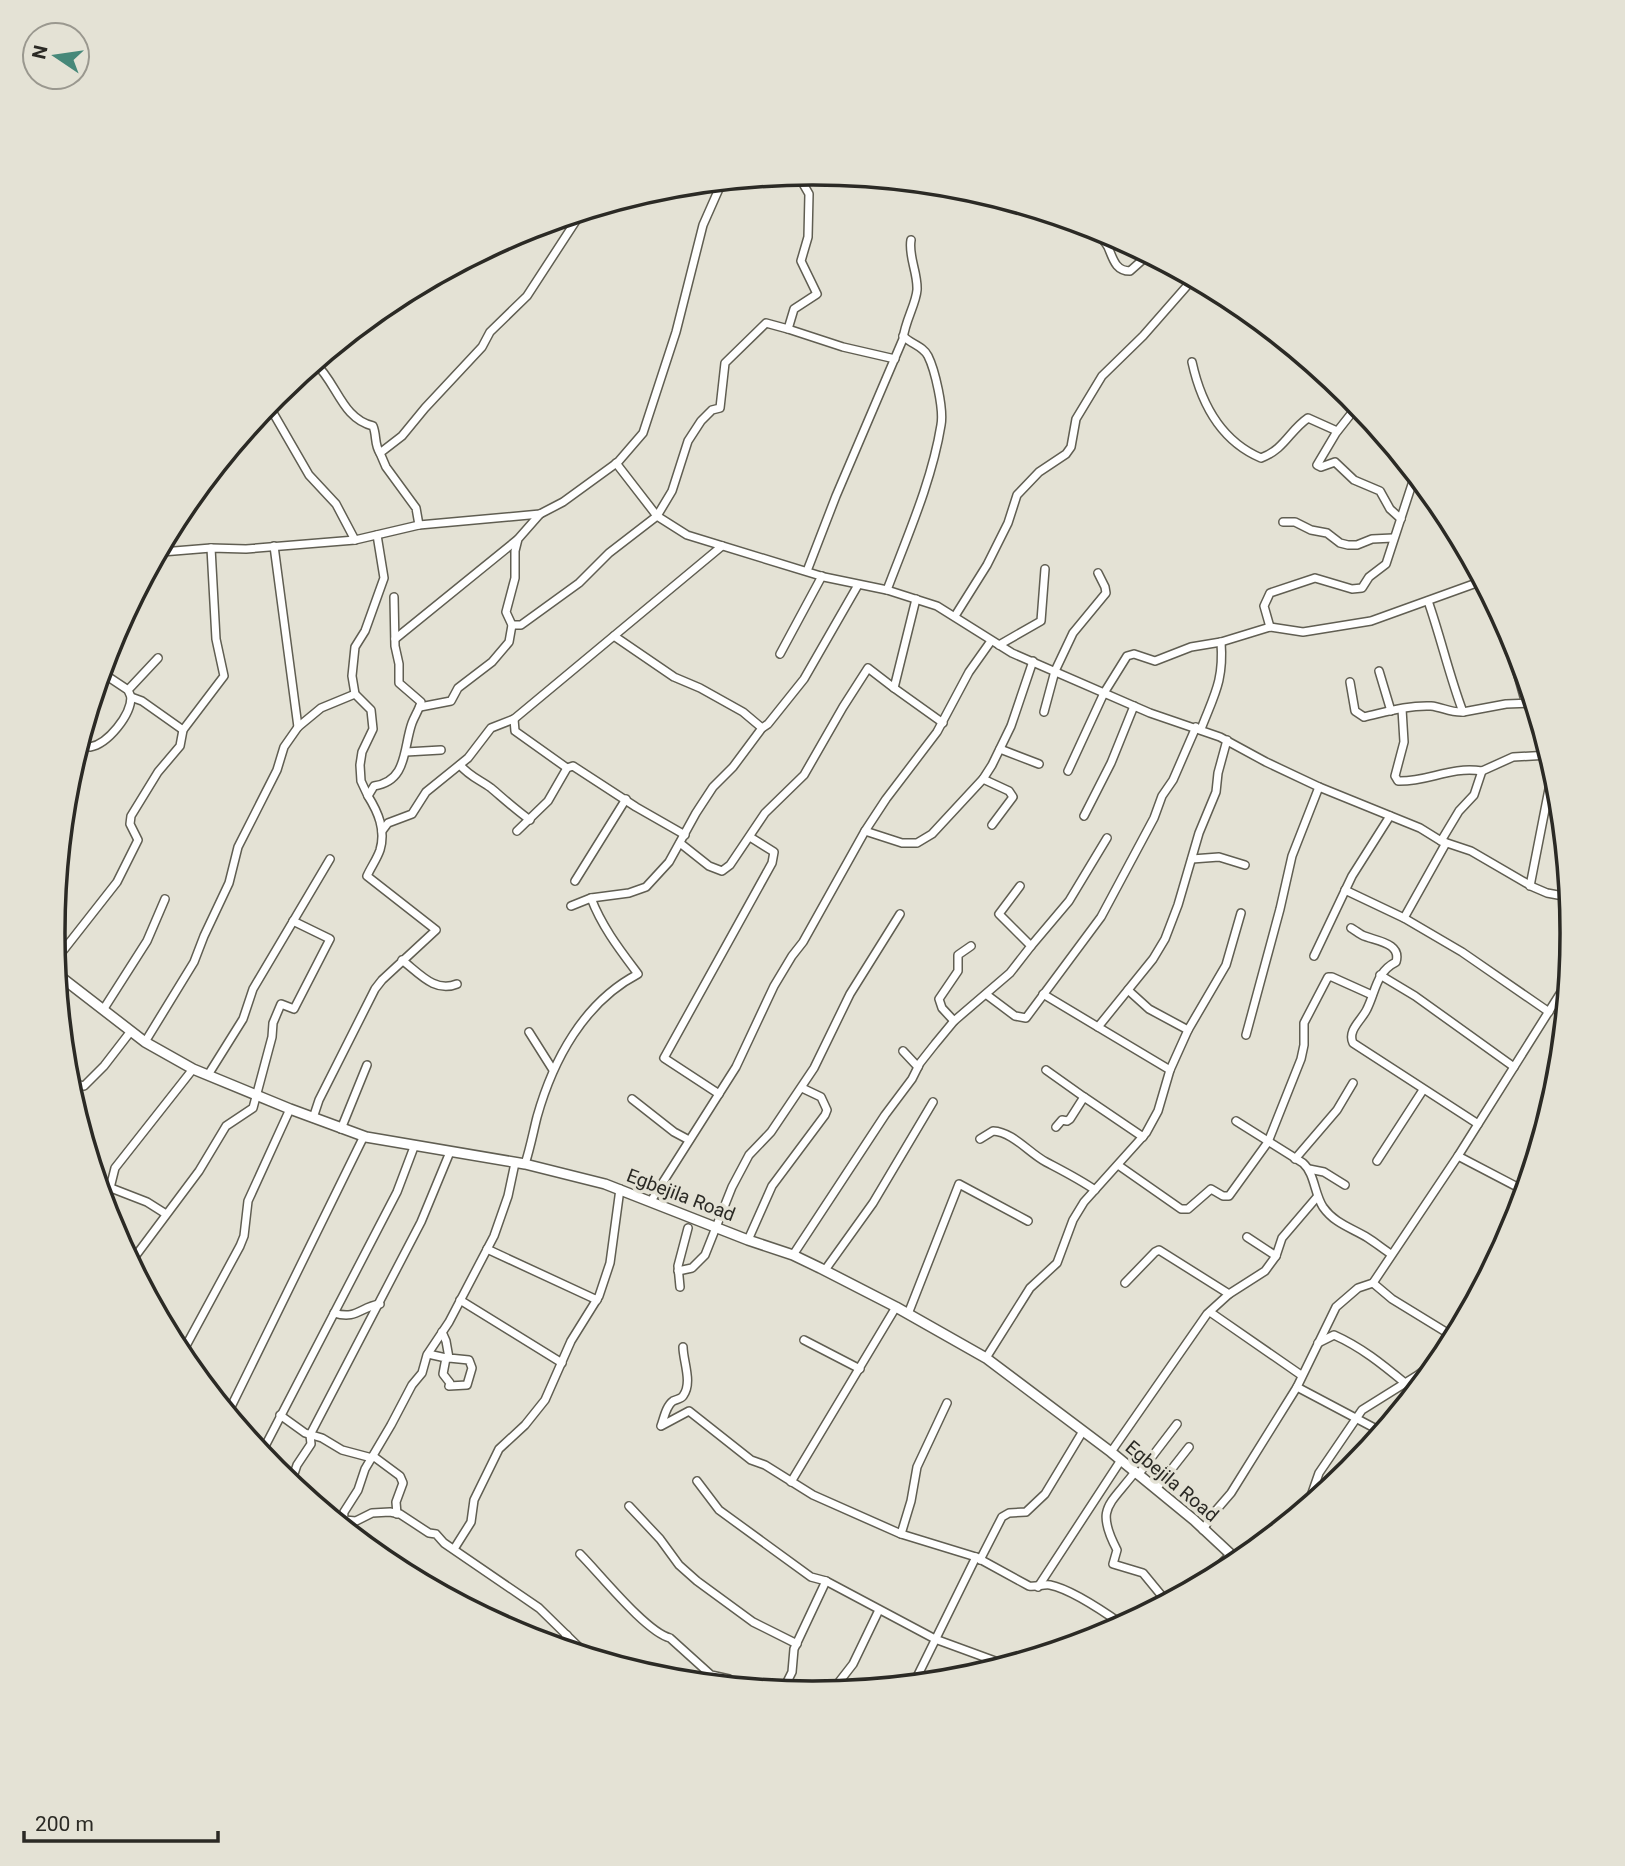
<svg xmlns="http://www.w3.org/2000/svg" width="1625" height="1866" font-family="Roboto,sans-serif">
<rect width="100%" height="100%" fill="#e4e2d5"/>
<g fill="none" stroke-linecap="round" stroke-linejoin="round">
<!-- minor casing -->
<g stroke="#605e52" stroke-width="10">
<g id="minor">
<path d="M1096,233C1100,237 1105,241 1108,247C1113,258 1115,271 1130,271L1148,255"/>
<polyline points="788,329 843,347 895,359"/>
<path d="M1192,362C1201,403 1221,441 1261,458C1285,449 1289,431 1308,418L1337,431"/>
<path d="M315,363C337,383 342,419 373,426C377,436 374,444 380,453"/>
<polyline points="268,404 309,475 336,504 355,540"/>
<polyline points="1358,405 1336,433 1317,465 1321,467 1335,462 1354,480 1380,491 1390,509 1401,519"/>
<polyline points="616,463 657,516 687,535 824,577 887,590 937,606 1012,653 1150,713 1220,737 1266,762 1319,787 1420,828 1441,841 1471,851 1533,887 1547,893 1569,897"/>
<polyline points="1283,522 1295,522 1311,530 1327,533 1340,543 1348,545 1357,545 1372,539 1393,538"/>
<polyline points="419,525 416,508 386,467 380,453 402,436 425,408 482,347 490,332 527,296 581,213"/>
<polyline points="274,546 298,727"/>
<polyline points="157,555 162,552 211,548 246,549 355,540 419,525 540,514 563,502 618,462 643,433 676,332 703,225 722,182"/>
<path d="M807,571L836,496L903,339C905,321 916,304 917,290C918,273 908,256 911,240"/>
<path d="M887,590C907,537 932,481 941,425C944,409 935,370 928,356C923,346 911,344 903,336"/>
<path d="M1428,601C1441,638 1449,675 1463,712L1506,704L1533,703"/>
<polyline points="1497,610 1493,614 1510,647 1526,704"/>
<polyline points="955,616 987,565 1008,523 1017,495 1039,472 1066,454 1071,447 1076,419 1102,376 1143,336 1193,279"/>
<polyline points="512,625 521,625 579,583 609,553 657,516 672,491 688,441 701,421 712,410 720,408 725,363 766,323 788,329 794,309 817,294 801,261 808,237 809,194 798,175"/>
<polyline points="1270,627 1264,606 1270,593 1315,578 1352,589 1362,588 1369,577 1386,564 1415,475"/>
<polyline points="614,636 674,677 700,688 743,712 762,728"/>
<polyline points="395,639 517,540"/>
<polyline points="999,645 1041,621 1045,569"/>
<polyline points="780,654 822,576"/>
<polyline points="1379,671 1391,711"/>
<polyline points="101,672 128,690 131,697 142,701 183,730"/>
<path d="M1350,682L1355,711L1364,717C1386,712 1408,705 1431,706C1442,707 1451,713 1463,712"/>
<polyline points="894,688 943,723"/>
<polyline points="128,690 158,658"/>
<polyline points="420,707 451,701 458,688 492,662 509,642 512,625 506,612 515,578 515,551 518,539 540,514"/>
<path d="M1402,709L1404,742L1395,776L1398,781C1428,782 1450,766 1482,771"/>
<polyline points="1044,712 1055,671 1073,633 1106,593 1105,587 1098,573"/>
<polyline points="514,719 515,731 567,768"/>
<path d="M1201,729C1214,695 1224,681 1221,642"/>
<path d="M81,740L90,747C108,744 131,715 131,697"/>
<polyline points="1000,749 1039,764"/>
<polyline points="406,752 441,750"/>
<path d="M460,765C469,776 480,780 491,788C504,799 516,810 530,820"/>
<polyline points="1068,771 1104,693 1127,656 1134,654 1155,661 1191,647 1221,642 1270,627 1303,632 1371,621 1482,581"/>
<polyline points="983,779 1009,791 1013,797 992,825"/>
<polyline points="368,796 361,781 360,765 362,752 373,729 371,710 355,694 352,676 355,647 365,631 384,578 377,535"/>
<polyline points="1084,816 1111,763 1134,706"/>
<polyline points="382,831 388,823 412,814 426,792 468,758 491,728 514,719 722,546"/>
<polyline points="517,831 548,801 567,768 573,766 636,807 685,835"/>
<polyline points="865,831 902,843 917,843 932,834 983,779 992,765 1011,726 1033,661"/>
<polyline points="1441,841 1459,811 1474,795 1482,771 1513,757 1549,755"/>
<polyline points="680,843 709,866 722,871 730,865 765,813 804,775 843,707 868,668 894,688 916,599"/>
<polyline points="1192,859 1219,857 1245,865"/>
<polyline points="575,881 626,799"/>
<polyline points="1530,886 1549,789 1549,757"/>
<polyline points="1345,890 1404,918 1462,952 1549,1012"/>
<polyline points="571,906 591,898 629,893 646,887 669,862 696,813 713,787 733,767 762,728 768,724 804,679 858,585"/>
<polyline points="1404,918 1446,843"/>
<path d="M1351,928C1353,929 1360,934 1362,935C1374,941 1402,942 1396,962C1376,972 1376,991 1367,1009C1362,1020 1347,1030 1353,1043L1478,1124"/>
<polyline points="1031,946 1069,901 1107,838"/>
<polyline points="1314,956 1352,876 1390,816"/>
<path d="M402,960C420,974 435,993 457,984"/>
<polyline points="55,961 117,882 138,840 130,824 131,816 158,772 180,746 183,730 224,676 216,639 211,548"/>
<polyline points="1380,975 1415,996 1514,1067"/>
<polyline points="1128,990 1149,1009 1188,1030"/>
<polyline points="1043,994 1098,1027"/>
<polyline points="987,995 1015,1016 1026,1018 1101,917 1154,818 1162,796 1173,780 1196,727"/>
<polyline points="103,1010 147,941 165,899"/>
<polyline points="954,1021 942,1008 939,999 958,971 958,955 971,946"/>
<polyline points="529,1032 553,1070"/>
<polyline points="1246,1035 1280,909 1292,856 1319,787"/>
<polyline points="145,1042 194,962 204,936 229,883 238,847 277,770 284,747 298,727 321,708 355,694"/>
<polyline points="903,1051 918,1067"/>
<polyline points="1046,1070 1084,1097"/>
<polyline points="1170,1070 1188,1030 1226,965 1241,913"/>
<polyline points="208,1075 243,1019 253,989 330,859"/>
<polyline points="67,1082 84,1086 104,1066 131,1031"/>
<polyline points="719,1094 664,1058 772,863 774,852 750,837"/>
<polyline points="632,1099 674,1132 689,1140"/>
<path d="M313,1118L319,1100L375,989L382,980L436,930L367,876C371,867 377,859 380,850C386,830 378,812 368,796L374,786C408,781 403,748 412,723C415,715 419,710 421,702L399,683V664L395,646L394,597"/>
<path d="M1236,1121L1303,1163C1315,1174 1314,1193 1323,1207C1335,1224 1352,1228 1368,1238C1376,1243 1383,1249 1391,1254"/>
<polyline points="1056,1127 1062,1120 1067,1121 1070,1119 1084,1097 1143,1137"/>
<polyline points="341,1129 367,1065"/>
<path d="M980,1139L993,1131C1013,1132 1029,1153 1046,1162C1063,1171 1079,1179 1095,1190"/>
<polyline points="1458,1156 1525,1191"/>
<polyline points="1295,1159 1337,1110 1353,1083"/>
<polyline points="1377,1161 1423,1090"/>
<path d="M525,1164C530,1149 533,1133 537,1117C553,1060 584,1002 638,974C620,950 602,927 591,898"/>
<polyline points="1118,1165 1181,1209 1188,1209 1211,1189 1223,1196 1229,1196 1268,1142 1301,1059 1304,1045 1304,1023 1328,977 1332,977 1372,995"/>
<polyline points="1309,1169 1324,1172 1345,1185"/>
<polyline points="98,1183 147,1202 166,1214"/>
<polyline points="1519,1187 1531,1171"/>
<polyline points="110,1188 115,1168 193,1069"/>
<polyline points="651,1201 736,1067 774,986 792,956 803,942 865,831 886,799 937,732 969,672 991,641"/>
<polyline points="1247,1237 1276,1256 1282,1238 1317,1197"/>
<polyline points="748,1240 772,1186 825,1115 827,1110 821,1097 802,1088"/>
<polyline points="487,1249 597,1300"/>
<polyline points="793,1255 885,1115 912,1079 920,1063 935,1044 954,1021 1010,973 1031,946 999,914 1020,886"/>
<polyline points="131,1262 199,1171 226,1126 253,1108 272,1037 273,1023 281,1004 294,1009 330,939 293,921"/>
<polyline points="825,1270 873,1203 933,1102"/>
<polyline points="678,1271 692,1268 705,1255 732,1187 749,1155 771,1132 814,1068 850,994 900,914"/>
<polyline points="1125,1283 1155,1252 1159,1250 1229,1294 1265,1271 1276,1256"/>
<polyline points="1373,1283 1392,1299 1454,1337"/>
<polyline points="680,1287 678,1266 688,1228"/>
<polyline points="460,1300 562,1363"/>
<polyline points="1210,1312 1301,1375"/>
<path d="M334,1313C357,1320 360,1307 380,1304"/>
<polyline points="908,1314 959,1184 1028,1221"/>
<polyline points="804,1340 860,1369"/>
<path d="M1318,1343L1334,1335C1361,1347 1382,1364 1405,1383"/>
<path d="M683,1347C683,1361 693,1383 683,1396C681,1399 677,1399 673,1401C666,1406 664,1418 661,1426L689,1411L751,1460L765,1465L813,1495L901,1534L976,1557L1029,1586C1036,1587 1044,1584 1050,1585C1070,1589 1106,1613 1123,1625"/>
<polyline points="428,1354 446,1358 443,1374 450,1383 449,1386 467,1385 472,1368 469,1360 449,1358 446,1341 442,1332"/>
<polyline points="181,1355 240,1246 244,1236 248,1201 290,1109"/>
<polyline points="986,1358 1030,1288 1057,1263 1073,1220 1084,1202 1146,1133 1158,1111 1170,1070 1098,1027 1153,959 1165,939 1178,905 1199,833 1216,792 1218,773 1227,740"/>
<polyline points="1297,1387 1382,1432"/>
<polyline points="228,1413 364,1136"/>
<polyline points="280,1415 305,1433 322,1438 342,1450 372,1458"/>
<polyline points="1111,1452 1207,1314 1229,1294"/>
<polyline points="261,1454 397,1192 414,1147"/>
<polyline points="373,1456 400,1476 403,1483 396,1502 397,1514"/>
<path d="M1135,1472C1109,1506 1095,1508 1117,1550L1113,1564L1143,1573L1166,1601"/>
<polyline points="1138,1475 1177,1424"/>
<polyline points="697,1481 719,1510 811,1577 826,1581 935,1639 1006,1665"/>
<polyline points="791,1482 896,1307"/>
<polyline points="291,1483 297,1465 311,1444 310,1435 421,1222 450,1152"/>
<polyline points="1156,1489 1189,1447"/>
<polyline points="629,1506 660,1539 679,1565 697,1581 753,1622 797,1644"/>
<polyline points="1296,1515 1311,1496 1319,1473 1362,1410 1418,1375 1444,1355"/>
<polyline points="344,1520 356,1521 372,1513 390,1512 400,1514 429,1533 436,1534 444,1543 539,1608 587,1655"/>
<polyline points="343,1526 344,1512 358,1490 365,1469 391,1425 412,1385 422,1373 427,1355 449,1322 494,1236 508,1196 515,1163"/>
<polyline points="1203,1530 1212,1515 1231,1493 1297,1387 1336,1307 1358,1288 1373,1283 1458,1156 1568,981"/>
<polyline points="901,1534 911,1501 917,1467 947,1403"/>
<polyline points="454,1549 471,1522 474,1500 499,1449 525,1425 545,1400 571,1341 599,1296 610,1263 620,1189"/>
<path d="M580,1554C600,1574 646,1632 670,1638L711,1675L729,1679L736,1686"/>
<polyline points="980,1560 1002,1517 1009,1513 1026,1512 1045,1494 1083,1431"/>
<polyline points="1201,1583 1230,1555"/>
<polyline points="1038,1587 1121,1460"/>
<polyline points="558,1646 567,1635"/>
<polyline points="914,1683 976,1557"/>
<polyline points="783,1690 792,1672 794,1649 826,1581"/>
<polyline points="832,1691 853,1664 879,1610"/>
</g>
</g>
<!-- tertiary casing -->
<g stroke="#605e52" stroke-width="12">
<polyline id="tertiary" points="57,974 145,1042 193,1069 290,1109 366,1137 525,1164 605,1184 748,1240 793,1255 820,1268 896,1307 986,1358 1111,1452 1194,1520 1239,1562"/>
</g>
<!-- minor -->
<use href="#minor" stroke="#fff" stroke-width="7"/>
<!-- tertiary -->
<use href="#tertiary" stroke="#fff" stroke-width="9"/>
</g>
<g text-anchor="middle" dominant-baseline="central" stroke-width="7" stroke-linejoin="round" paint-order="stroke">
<!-- street labels -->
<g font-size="19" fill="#2b2a25" stroke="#e4e2d5">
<text transform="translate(681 1195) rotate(21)">Egbejila Road</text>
<text transform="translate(1172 1481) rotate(40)">Egbejila Road</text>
</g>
</g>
<!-- crop -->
<path d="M0 0H1625V1866H0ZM812 185H813A747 747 0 0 1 1560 932V934A747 747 0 0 1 813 1681H812A747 747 0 0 1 65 934V932A747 747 0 0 1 812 185Z" fill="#e4e2d5" fill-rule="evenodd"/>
<path fill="none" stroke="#2b2a25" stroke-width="3.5" d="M812 185H813A747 747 0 0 1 1560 932V934A747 747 0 0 1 813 1681H812A747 747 0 0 1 65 934V932A747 747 0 0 1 812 185Z"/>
<!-- north arrow -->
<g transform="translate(56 56) rotate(283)"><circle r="33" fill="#e4e2d5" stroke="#9a988f" stroke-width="2"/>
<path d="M0-5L12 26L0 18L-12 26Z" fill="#468879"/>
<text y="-10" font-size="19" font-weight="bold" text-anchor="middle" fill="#2b2a25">N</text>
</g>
<!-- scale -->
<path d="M24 1831v10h194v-10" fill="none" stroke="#2b2a25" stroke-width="3.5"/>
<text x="35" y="1831" font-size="21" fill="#2b2a25" stroke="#e4e2d5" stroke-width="5" paint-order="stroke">200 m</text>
</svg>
